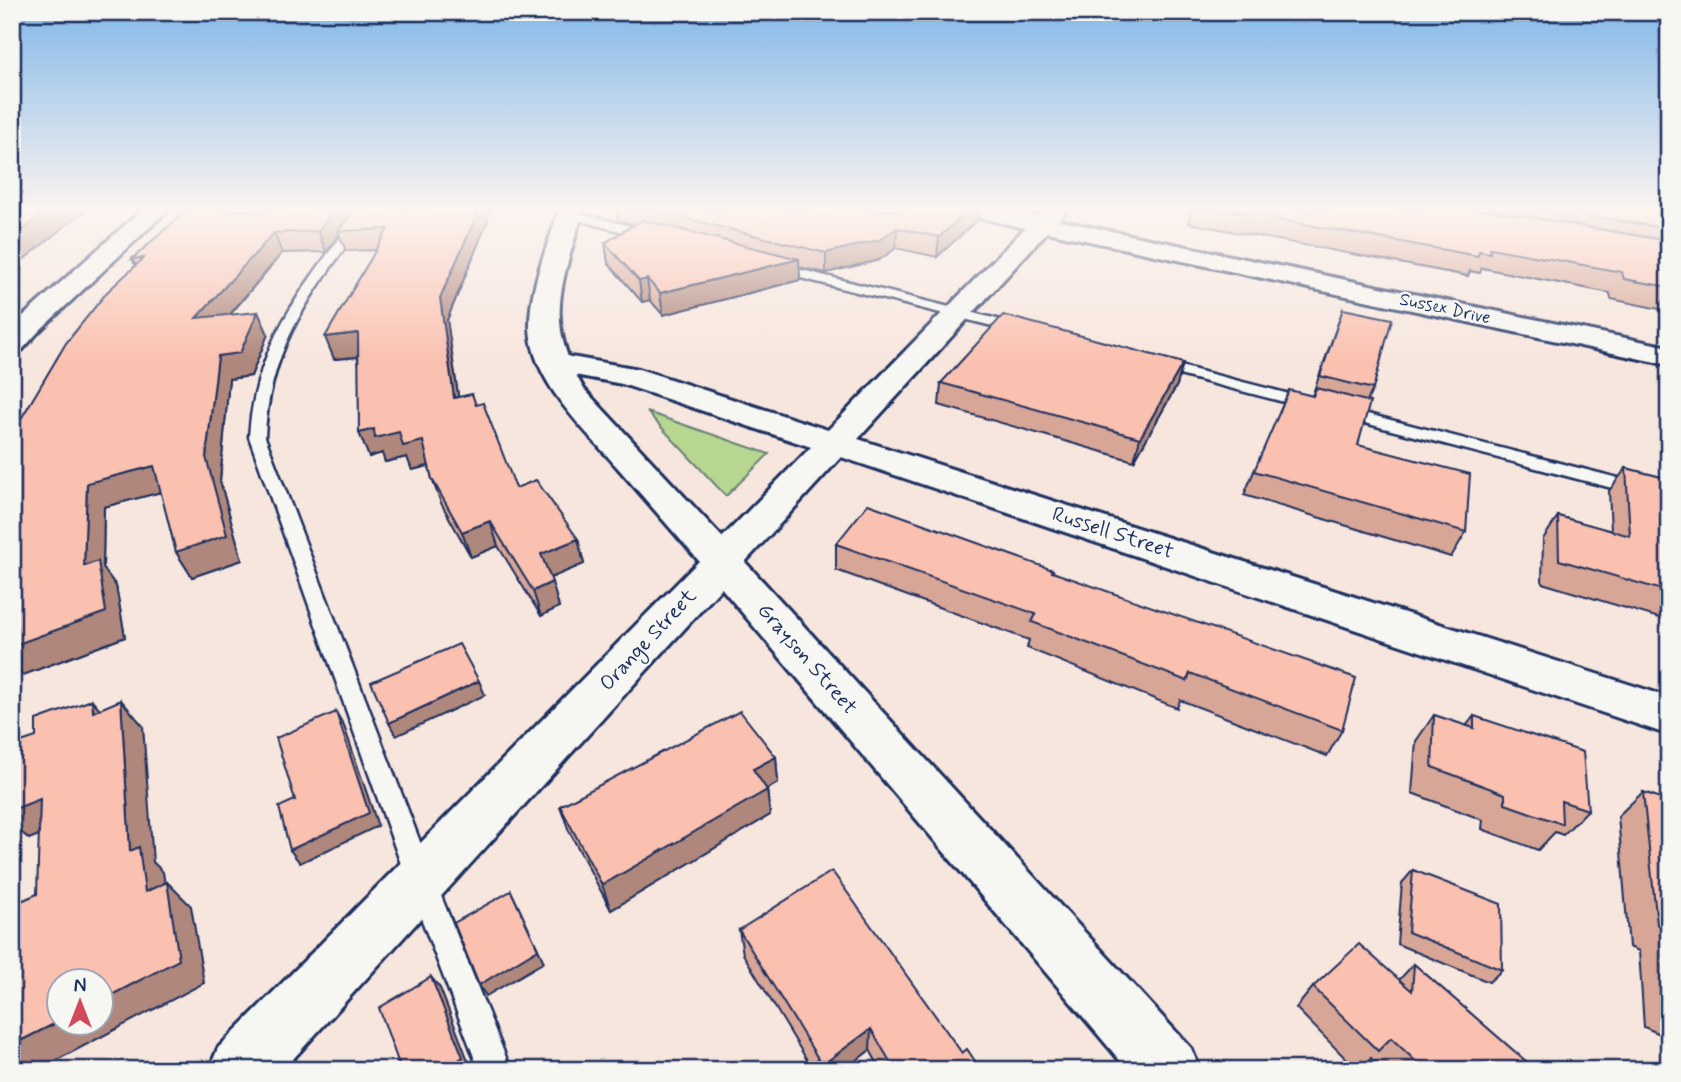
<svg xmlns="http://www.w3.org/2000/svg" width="1681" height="1082" font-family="Mynerve,sans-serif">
<rect width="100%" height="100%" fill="#f7e6de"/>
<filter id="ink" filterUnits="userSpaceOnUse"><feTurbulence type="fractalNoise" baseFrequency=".0143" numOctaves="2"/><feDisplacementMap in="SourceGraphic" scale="14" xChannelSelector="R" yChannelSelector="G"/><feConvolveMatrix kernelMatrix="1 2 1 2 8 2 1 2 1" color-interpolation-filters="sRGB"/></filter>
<g filter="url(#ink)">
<!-- green -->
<polygon fill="#b7d791" stroke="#698378" stroke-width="2" points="647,412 769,454 726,496"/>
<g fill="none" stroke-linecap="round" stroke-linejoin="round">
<!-- service casing -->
<g stroke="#1b2f5e" stroke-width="5">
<g id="service">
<path d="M360,210H372C319,286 269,339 265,437L435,881L511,1070H479L407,881L249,437C255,340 306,285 360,210Z"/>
<polygon points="570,211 654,232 656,235 650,239 566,217 566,213"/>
<polygon points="774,263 1025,326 1027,329 1020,333 769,270 768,267"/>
<polygon points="1157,360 1317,401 1319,404 1311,409 1152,368 1149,365"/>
<polygon points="1340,407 1669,491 1669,503 1334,415 1332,412 1334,409"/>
</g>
</g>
<!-- minor casing -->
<g stroke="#1b2f5e" stroke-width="6">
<g id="minor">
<polygon points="142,210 168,210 39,331 22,350 12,353 12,326"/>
<polygon points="963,210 1008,210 1036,216 1042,210 1067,210 1058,220 1669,347 1669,365 1047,232 858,439 1669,697 1669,735 841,457 745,562 1191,1048 1200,1070 1128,1070 708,572 702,562 708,552 811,447 622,384 543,369 539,363 543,357 554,354 639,369 828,430 1025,228 967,215"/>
</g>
</g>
<!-- tertiary casing -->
<g stroke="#1b2f5e" stroke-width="6">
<path id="tertiary" d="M559,210H583C563,282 542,319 584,389L736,552L742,562L736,572L283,1070H209L218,1048L699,561C672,530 645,499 618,468C584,428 530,381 530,324C530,285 548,246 559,210Z"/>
</g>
<!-- service -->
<use href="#service" fill="#f6f6f2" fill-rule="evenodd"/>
<!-- minor -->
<use href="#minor" fill="#f6f6f2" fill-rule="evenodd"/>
<!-- tertiary -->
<use href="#tertiary" fill="#f6f6f2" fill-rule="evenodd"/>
</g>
<!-- wall -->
<g fill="#d7a697" stroke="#1b2f5e" stroke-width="2">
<polygon points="187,210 490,210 487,215 488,220 447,320 458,397 476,405 516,488 578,539 584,564 550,578 559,607 541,616 498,546 471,557 441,503 432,479 429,466 412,470 407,457 385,462 382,453 369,457 358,357 334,359 376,250 346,251 339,234 326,252 282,253 230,315 268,334 251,376 229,379 220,481 242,560 192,577 176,552 161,492 104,507 103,568 116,586 125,637 23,675 136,266 132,259"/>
<polygon points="616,210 978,210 977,220 937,257 896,248 879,260 826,273 799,267 800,280 663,315 650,300 642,302 608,263 605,243 634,224 618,220"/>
<polygon points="1191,210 1669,210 1669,311 1611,299 1610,293 1482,268 1480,273 1470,271 1468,276 1188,223"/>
<polygon points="1343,309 1373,389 1367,401 1358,445 1466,532 1451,557 1244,495 1254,471 1312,396"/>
<polygon points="1183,363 1177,385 1134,461 939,405 941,383"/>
<polygon points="1626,468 1669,479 1669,621 1542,583 1543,539 1558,516 1611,531 1609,491"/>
<polygon points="836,544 1053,570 1053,572 1342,730 1327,756 1180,700 1177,708 1027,648 1029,640 836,570"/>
<polygon points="1434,715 1466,726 1474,716 1588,810 1563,835 1555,832 1538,850 1482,829 1483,820 1412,793 1416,741"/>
<polygon points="776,757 778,783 767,789 770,815 611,910 569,831 560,806"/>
<polygon points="1643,792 1669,801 1669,1038 1644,1027 1639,951 1629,947 1618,816"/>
<polygon points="1413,870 1502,970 1489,982 1397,944 1402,883"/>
<polygon points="739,930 962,1053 981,1070 881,1070 870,1050 844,1070 813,1070 743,954"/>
<polygon points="1414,964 1536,1070 1382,1070 1371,1058 1359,1070 1357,1070 1296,1008 1313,987 1399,980"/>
</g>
<!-- shaded-wall -->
<g fill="#af877b" stroke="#1b2f5e" stroke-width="2">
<polygon points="49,210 85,210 12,269 12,238"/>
<polygon points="335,210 357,210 338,231 339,234 326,252 318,231"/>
<polygon points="479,210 490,210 487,215 488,220 447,320 462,422 454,398 440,298"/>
<polygon points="969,210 978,210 977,220 937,257 939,237"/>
<polygon points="897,228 896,248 879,260 826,273 826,253"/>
<polygon points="274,233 282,253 208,340 196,318"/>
<polygon points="799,259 800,280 663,315 660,293"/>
<polygon points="647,279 650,300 642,302 639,281"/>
<polygon points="258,312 268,334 251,376 229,379 220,481 242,560 192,577 176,552 206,457 218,356"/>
<polygon points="358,333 367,356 334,359 325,337"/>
<polygon points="1183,363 1177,385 1134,461 1140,438"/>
<polygon points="374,429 399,432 423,441 431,465 412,470 407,457 385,462 382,453 369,457 359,433"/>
<polygon points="154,466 169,490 104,507 103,568 116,586 125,637 23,675 12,664 12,646 84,566 87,483"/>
<polygon points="490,521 498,546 471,557 462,532"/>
<polygon points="578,539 584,564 548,579 541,554"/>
<polygon points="552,582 559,607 541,616 533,591"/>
<polygon points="479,681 485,695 396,736 389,723"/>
<polygon points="92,700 115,726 93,712"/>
<polygon points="121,700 143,726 153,862 163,872 170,916 145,892 130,851"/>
<polygon points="336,712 344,726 378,826 300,863 290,850"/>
<polygon points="776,757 778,783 756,795 753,769"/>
<polygon points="767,790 770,815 611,910 602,885"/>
<polygon points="40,799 66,824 29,839 12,824 12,805"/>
<polygon points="167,882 191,906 204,983 38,1070 35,1070 12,1055 12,1045 60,1021 60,1023 102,1023 102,1000"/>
<polygon points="511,891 544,962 486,996 479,985"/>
<polygon points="431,977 440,988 471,1068 468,1070 443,1070"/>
<polygon points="871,1029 870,1050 844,1070 822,1070 822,1065"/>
</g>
<!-- building -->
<g fill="#fac1b0" stroke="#1b2f5e" stroke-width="2">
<polygon points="12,210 49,210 12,238"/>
<polygon points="187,210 335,210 318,231 274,233 196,318 258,312 240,353 218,356 206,457 227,535 176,552 154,466 87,483 84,566 98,561 106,612 12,646 12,434 66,343 107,292 144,258 132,259"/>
<polygon points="354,210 479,210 440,298 454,398 472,394 476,405 483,403 516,488 536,480 578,539 541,554 552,582 533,591 490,521 462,532 432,479 423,441 403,446 399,432 375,438 374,429 359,433 358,333 325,337 388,229 338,231"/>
<polygon points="652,210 969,210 939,237 897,228 879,240 826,253"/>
<polygon points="1226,210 1489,210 1669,241 1669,287 1624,279 1622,272 1490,248 1490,253 1479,251 1478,256"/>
<polygon points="1558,210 1669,210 1669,229"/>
<polygon points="642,220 799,259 660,293 647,279 639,281 605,243"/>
<polygon points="1343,309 1392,319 1373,389 1320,376"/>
<polygon points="1003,315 1183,363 1140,438 941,383"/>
<polygon points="1316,388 1370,402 1358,445 1470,474 1466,532 1254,471 1289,390 1313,396"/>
<polygon points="1626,468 1669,479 1669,592 1559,560 1558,516 1630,536"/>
<polygon points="868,504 1053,570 1052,572 1356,678 1342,730 1190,673 1187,681 1032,622 1036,614 836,544"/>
<polygon points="459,644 479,681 389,723 371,682"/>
<polygon points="92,700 93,712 121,700 130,851 139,847 145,892 167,882 179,960 102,1000 102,981 60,981 60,1021 12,1045 12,905 37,894 40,799 12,810 12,745 36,737 36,720"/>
<polygon points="740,711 776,757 753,769 767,790 602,885 560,806"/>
<polygon points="336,712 369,813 290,850 279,807 295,800 276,738"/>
<polygon points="1434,715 1474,728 1474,716 1583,752 1588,810 1561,801 1562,824 1505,804 1505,794 1432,767"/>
<polygon points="1643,792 1669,801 1669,943 1667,929 1657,924"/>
<polygon points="1413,870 1501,904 1502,970 1408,932"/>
<polygon points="832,871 962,1053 967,1049 981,1070 895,1070 871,1029 822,1065 739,930"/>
<polygon points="511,891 538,949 479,985 454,923"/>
<polygon points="1359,944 1412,991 1414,964 1536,1070 1425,1070 1391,1038 1378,1051 1313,987"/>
<polygon points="431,977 463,1057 443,1070 401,1070 379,1008"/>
</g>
</g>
<!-- sky -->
<linearGradient id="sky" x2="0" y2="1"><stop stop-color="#82b8e8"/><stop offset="0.58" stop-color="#fbf4f0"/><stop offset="1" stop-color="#fbf4f0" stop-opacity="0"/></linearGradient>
<rect width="1681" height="361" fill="url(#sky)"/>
<g text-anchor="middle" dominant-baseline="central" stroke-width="5" stroke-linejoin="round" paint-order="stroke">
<!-- far-street labels -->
<g font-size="18" fill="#1b2f5e" stroke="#f6f6f2">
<text transform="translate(1445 309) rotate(12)">Sussex Drive</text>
</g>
<!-- street labels -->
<g font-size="21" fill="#1b2f5e" stroke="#f6f6f2">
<text transform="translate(1113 533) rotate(18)">Russell Street</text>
<text transform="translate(648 640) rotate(-47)">Orange Street</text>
<text transform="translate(807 659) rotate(49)">Grayson Street</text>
</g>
</g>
<!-- margin -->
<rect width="1681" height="1082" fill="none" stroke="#f6f6f2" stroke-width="42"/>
<rect x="21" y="21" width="1639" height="1040" fill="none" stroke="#1b2f5e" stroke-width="2.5" filter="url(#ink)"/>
<!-- north arrow -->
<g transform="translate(80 1002)"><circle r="33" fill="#f6f6f2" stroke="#9ea6b7" stroke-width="2"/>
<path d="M0-5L12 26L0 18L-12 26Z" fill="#d1495b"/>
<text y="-10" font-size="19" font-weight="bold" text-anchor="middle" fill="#1b2f5e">N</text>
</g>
</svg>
